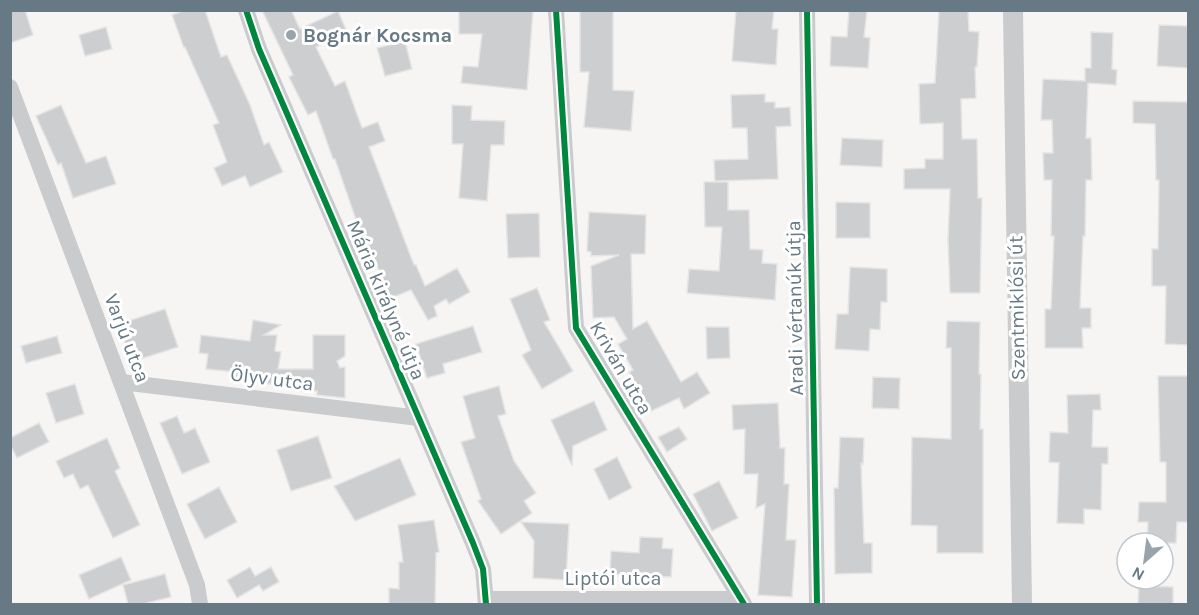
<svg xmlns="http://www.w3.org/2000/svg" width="1199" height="615" font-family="Karla,sans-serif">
<rect width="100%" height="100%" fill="#f6f5f4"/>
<!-- building -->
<g fill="#cdcecf" stroke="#e5e4e4" stroke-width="1.5">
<polygon points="10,10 25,10 33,35 10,43"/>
<polygon points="185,10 205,10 221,57 227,55 250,105 264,145 269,142 283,172 250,187 245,176 222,186 214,168 227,162 213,125 219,123 185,47 184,48 172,15"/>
<polygon points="262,10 291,10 300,29 338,11 347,32 316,47 335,86 345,81 362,128 378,122 385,141 369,147 414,265 416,265 425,286 457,268 470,292 449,304 446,299 434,306 437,316 428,320 411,290 391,298 376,263 372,265 359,232 360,231 335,159 333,159 316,111 308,115 289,77 293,75"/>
<polygon points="459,10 533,10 527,90 461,83 463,66 478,67 482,34 459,34"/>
<polygon points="580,10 613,10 613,90 634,91 631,131 584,127 589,72 580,72"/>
<polygon points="736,10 774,10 772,29 778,29 776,65 732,61"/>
<polygon points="849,10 867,10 864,37 870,38 868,68 830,66 831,36 847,37"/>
<polygon points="939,10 968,10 969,31 979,32 977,67 975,67 976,98 961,99 962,139 977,139 978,198 982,198 980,293 950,293 948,239 950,189 904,189 904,169 925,168 925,159 943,159 943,123 920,124 919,84 935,83"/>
<polygon points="1159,25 1188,26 1188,68 1157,66"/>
<polygon points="106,27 112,49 85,56 79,35"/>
<polygon points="1091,32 1113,33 1112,69 1117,70 1116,85 1088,83 1086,138 1091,138 1092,180 1086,180 1085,236 1083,236 1080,308 1091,308 1091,328 1082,328 1083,348 1045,348 1045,309 1051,309 1054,236 1051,236 1052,180 1044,180 1043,153 1053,153 1052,120 1041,120 1043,79 1085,81 1085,68 1091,68"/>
<polygon points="405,41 412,69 385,76 377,48"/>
<polygon points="765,94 765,102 775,102 775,108 790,107 791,126 776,127 778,179 715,181 714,160 748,159 747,128 732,128 731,95"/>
<polygon points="1133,101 1188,102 1188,345 1165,344 1166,286 1152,286 1152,249 1158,249 1159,180 1156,180 1155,124 1133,123"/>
<polygon points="61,105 86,163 106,156 116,184 73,198 61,163 58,165 36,116"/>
<polygon points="452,105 472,106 471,120 505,121 504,145 491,145 487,201 459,198 463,144 452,144"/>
<polygon points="842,138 883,140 882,167 840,165"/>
<polygon points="704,182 728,182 728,210 749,210 750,249 763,250 762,263 777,264 775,300 687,293 689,269 719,271 722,227 705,227"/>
<polygon points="836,202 870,203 870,238 836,238"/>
<polygon points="589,212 646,215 645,254 631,254 633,329 647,321 681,382 697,372 710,393 684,409 679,398 651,411 629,372 633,370 618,344 627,339 614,317 593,318 591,266 619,255 591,256 591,252 587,251"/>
<polygon points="539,213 540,257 508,258 506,214"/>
<polygon points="850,267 887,269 887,302 881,302 880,330 870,329 869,351 835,349 837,314 848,314"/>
<polygon points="537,288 550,320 544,322 573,371 542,389 522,355 531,350 510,299"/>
<polygon points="165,309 178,347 131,362 119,324"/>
<polygon points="253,320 281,325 264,335 277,335 275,351 281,352 278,369 313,369 313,335 345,335 345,356 337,361 340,368 345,367 345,398 317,395 317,391 298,391 299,389 235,378 235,372 206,369 208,354 199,353 201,335 250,341"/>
<polygon points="947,321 980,322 979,374 981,374 980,429 983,429 983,553 937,553 937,526 911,525 912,437 951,439 951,348 946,348"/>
<polygon points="473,326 482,352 443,364 445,373 427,378 416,344"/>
<polygon points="706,327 729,327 730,358 707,359"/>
<polygon points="57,336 62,353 26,363 21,346"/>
<polygon points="1158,376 1188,376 1188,522 1177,522 1176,543 1147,543 1148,522 1138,522 1139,502 1166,502 1166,462 1160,462"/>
<polygon points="873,377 900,378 899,409 872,408"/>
<polygon points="75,384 84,414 56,423 46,393"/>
<polygon points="499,386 506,414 498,416 514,461 536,493 524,501 532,513 501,534 478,501 481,499 461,442 475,438 463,396"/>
<polygon points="1100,394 1101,410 1093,410 1092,447 1108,447 1108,464 1102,464 1101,510 1084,509 1084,524 1057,523 1059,463 1049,462 1050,432 1068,433 1067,395"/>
<polygon points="594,401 607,430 573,446 572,466 551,420"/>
<polygon points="778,403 780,448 785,448 784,484 789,484 786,540 796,540 792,597 758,595 765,504 756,508 758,474 744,474 745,429 733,430 732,405"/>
<polygon points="177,416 184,433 195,428 210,462 182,474 160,423"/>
<polygon points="39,423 49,442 17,458 10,444 10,438"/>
<polygon points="679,427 687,439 667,452 658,437"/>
<polygon points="318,436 332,478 291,491 277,450"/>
<polygon points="840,437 864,438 863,464 861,463 864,543 872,543 872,573 835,574 834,488 838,488"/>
<polygon points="107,438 120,468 115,471 140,525 113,538 88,485 80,489 73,474 64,478 56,461"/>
<polygon points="617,457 632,488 609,500 594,469"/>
<polygon points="400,458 416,495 355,521 334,486"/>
<polygon points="719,481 738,518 712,531 693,494"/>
<polygon points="219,487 237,522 205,539 187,504"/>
<polygon points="434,520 439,552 436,553 435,604 389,604 389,588 399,589 399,562 403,562 398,525"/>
<polygon points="521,522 569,524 566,580 533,578 534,541"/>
<polygon points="640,537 663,538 662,548 673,549 671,577 610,574 611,551 639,553"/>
<polygon points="121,557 131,580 89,599 79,575"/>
<polygon points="250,567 255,576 271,567 279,582 263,591 259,585 237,598 227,580"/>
<polygon points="165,574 171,597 143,604 128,604 123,585"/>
<polygon points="1139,586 1173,587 1173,604 1138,604"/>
</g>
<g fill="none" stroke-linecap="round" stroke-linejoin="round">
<!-- minor -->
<g stroke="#cacbcc" stroke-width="16">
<polyline points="246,10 259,49 473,543 483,569 486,604"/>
<polyline points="556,10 576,328 744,604"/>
<polyline points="807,10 817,604"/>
<polyline points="10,87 197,585 200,604"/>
<polyline points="121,382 419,418"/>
<polyline points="486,599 739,599"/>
</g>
<!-- tertiary -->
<polyline stroke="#cacbcc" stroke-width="20" points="1013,10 1022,604"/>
<!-- cycleway casing -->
<g stroke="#fff" stroke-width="10">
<g id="cycleway">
<polyline points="246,10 259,49 473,543 483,569 486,604"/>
<polyline points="556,10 576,328 744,604"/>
<polyline points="807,10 817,604"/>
</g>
</g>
<!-- cycleway -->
<use href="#cycleway" stroke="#00873e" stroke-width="6"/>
</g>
<!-- markers -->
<circle fill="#98a4ab" stroke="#fff" stroke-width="2" cx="291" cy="35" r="6"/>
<g text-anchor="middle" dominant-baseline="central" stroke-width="6" stroke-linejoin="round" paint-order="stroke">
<!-- poi labels -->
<g font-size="20" font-weight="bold" fill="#667984" stroke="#fff" text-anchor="start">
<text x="303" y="35">Bognár Kocsma</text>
</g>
<!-- street labels -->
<g font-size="20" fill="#667984" stroke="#fff">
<text transform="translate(386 300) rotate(67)">Mária királyné útja</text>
<text transform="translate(795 308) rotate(-91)">Aradi vértanúk útja</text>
<text transform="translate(1017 308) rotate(-91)">Szentmiklósi út</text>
<text transform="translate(127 338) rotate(69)">Varjú utca</text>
<text transform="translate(621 368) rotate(60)">Kriván utca</text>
<text transform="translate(272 379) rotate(7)">Ölyv utca</text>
<text x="613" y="578">Liptói utca</text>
</g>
</g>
<!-- border -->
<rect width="1199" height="615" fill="none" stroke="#667984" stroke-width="24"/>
<!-- north arrow -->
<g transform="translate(1145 561) rotate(208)"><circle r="28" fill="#ffffff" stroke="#c2c9ce" stroke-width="1.5"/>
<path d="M0-4.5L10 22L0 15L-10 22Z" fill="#98a4ab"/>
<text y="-9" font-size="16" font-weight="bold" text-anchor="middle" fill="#667984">N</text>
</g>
</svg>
